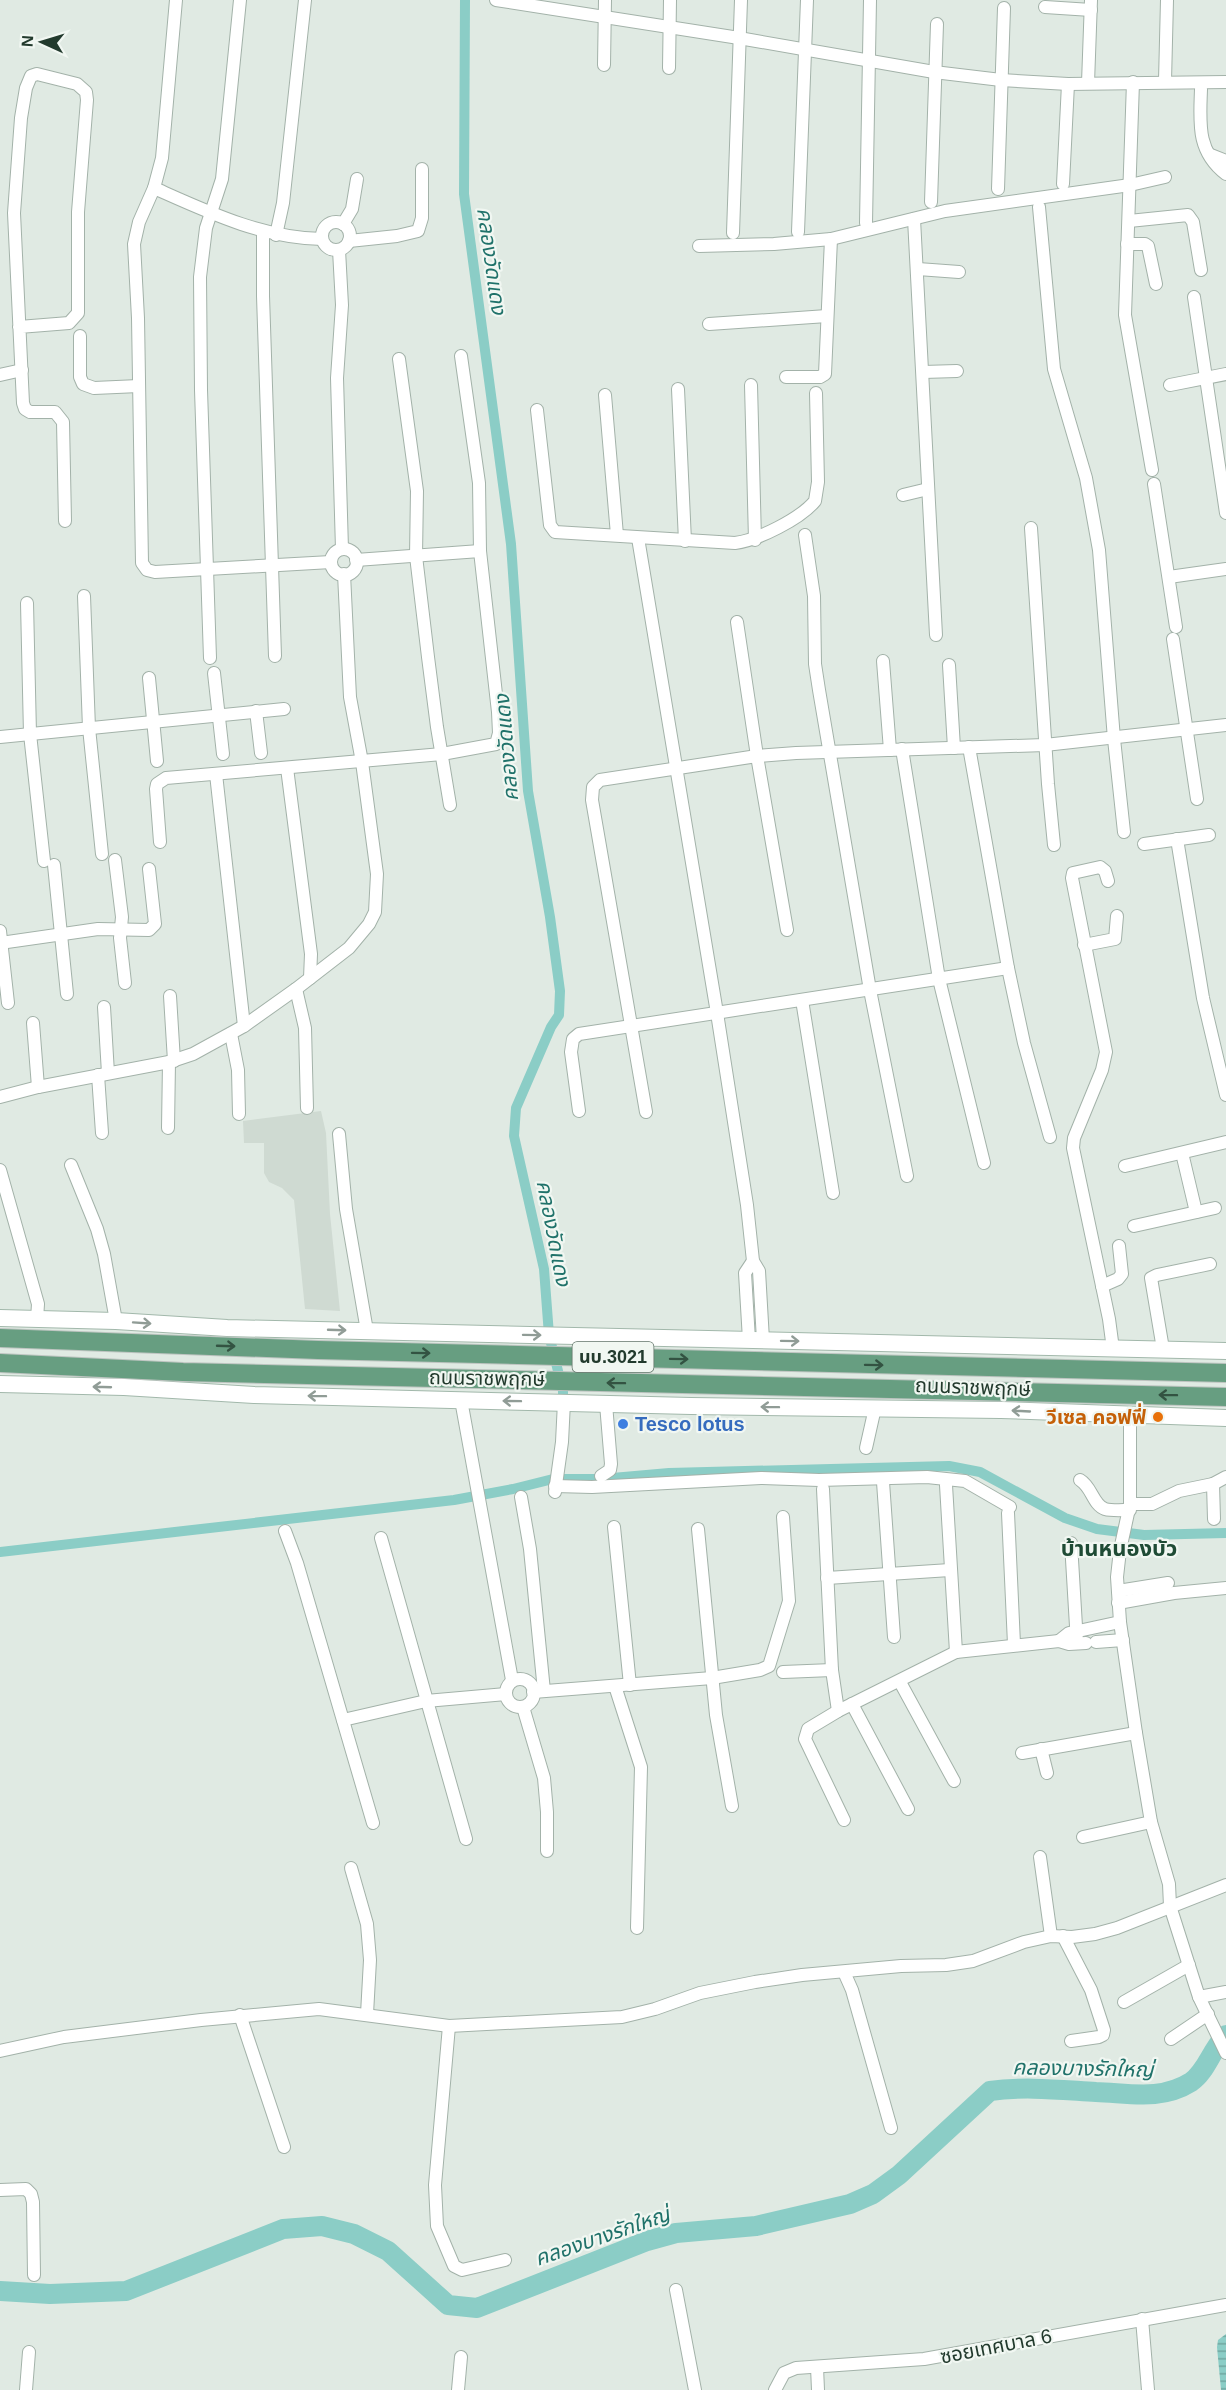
<svg xmlns="http://www.w3.org/2000/svg" width="1226" height="2390" font-family="Arial,'Noto Sans Thai',sans-serif">
<defs>
<pattern id="water-rules" width="6" height="5" patternUnits="userSpaceOnUse" patternTransform="scale(1.5)"><rect width="6" height="5" fill="#8bcdc6"/><path d="M0 2.5h6" fill="none" stroke="#71a7a1"/></pattern>
</defs>
<rect width="100%" height="100%" fill="#e0eae3"/>
<!-- built -->
<polygon fill="#cfdad2" points="321,1111 326,1133 330,1214 340,1311 305,1309 294,1200 282,1188 269,1182 264,1173 264,1143 244,1143 243,1121"/>
<!-- water -->
<polygon fill="url(#water-rules)" points="1226,2334 1226,2390 1221,2390 1217,2347 1218,2340"/>
<g fill="none" stroke-linecap="round" stroke-linejoin="round">
<!-- canal -->
<g stroke="#8bcdc6" stroke-width="10">
<polyline points="465,0 464,194 511,544 528,791 550,917 560,991 559,1015 551,1027 516,1108 514,1136 544,1269 549,1335 563,1391 563,1407"/>
<polyline points="0,1552 454,1500 513,1489 553,1479 601,1479 669,1473 949,1466 980,1472 1065,1518 1097,1529 1144,1535 1226,1533"/>
</g>
<!-- river -->
<path stroke="#8bcdc6" stroke-width="20" d="M0,2291L50,2294L126,2291L283,2229L322,2226L354,2234L388,2251L448,2305L477,2308L647,2241L676,2233L756,2226L850,2204L873,2194L899,2175L990,2091C1025,2086 1061,2090 1096,2092C1129,2093 1161,2101 1191,2082C1207,2071 1212,2048 1226,2035"/>
<!-- street casing -->
<g stroke="#a3b2a9" stroke-width="14">
<g id="street">
<polyline points="176,0 162,158 154,188 139,222 134,244 138,318 142,563 147,570 155,572 331,562"/>
<polyline points="496,0 739,38 934,72 1001,80 1068,84 1226,82"/>
<polyline points="1045,7 1091,10"/>
<polyline points="604,65 605,0"/>
<polyline points="669,68 670,0"/>
<polyline points="1165,81 1167,0"/>
<polyline points="1133,82 1125,315 1152,470"/>
<polyline points="1088,83 1091,0"/>
<path d="M1201,89C1200,122 1196,151 1226,174"/>
<polyline points="1211,155 1226,161"/>
<polyline points="1063,184 1068,84"/>
<path d="M154,188C208,212 262,238 322,239"/>
<polyline points="998,189 1004,8"/>
<polyline points="931,202 937,24"/>
<polyline points="1039,207 1054,369 1086,478 1099,550 1114,739 1124,832"/>
<polyline points="914,219 936,635"/>
<polyline points="1129,221 1188,215 1193,222 1201,270"/>
<circle cx="336" cy="236" r="14"/>
<polyline points="866,223 870,0"/>
<polyline points="343,224 352,209 357,179"/>
<polyline points="263,232 263,296 275,656"/>
<polyline points="798,232 807,0"/>
<polyline points="733,233 741,0"/>
<polyline points="276,235 283,203 305,0"/>
<polyline points="349,241 397,236 418,231 422,218 422,169"/>
<polyline points="1127,244 1145,244 1148,246 1156,284"/>
<polyline points="699,246 774,244 831,239 945,211 1130,185 1165,177"/>
<polyline points="339,250 342,305 337,378 342,549"/>
<polyline points="918,269 959,272"/>
<polyline points="1194,297 1226,513"/>
<polyline points="709,324 827,316"/>
<polyline points="19,327 69,323 78,313 78,212 87,100 86,92 77,84 37,74 31,76 26,88 21,118 14,213 23,403 25,409 30,412 55,412 63,422 65,521"/>
<polyline points="80,336 80,377 83,384 94,388 139,386"/>
<polyline points="399,359 417,491 416,556 428,657 437,727 450,805"/>
<polyline points="923,372 957,371"/>
<polyline points="0,375 22,370"/>
<polyline points="786,377 820,377 825,374 831,239"/>
<polyline points="751,385 755,540"/>
<polyline points="1170,385 1226,374"/>
<polyline points="678,389 685,541"/>
<polyline points="605,395 617,535"/>
<path d="M537,410L550,525L555,532L735,543C758,540 800,519 815,501L818,482L816,393"/>
<polyline points="1154,484 1176,627"/>
<polyline points="903,495 928,489"/>
<polyline points="1031,528 1048,784 1054,845"/>
<polyline points="805,535 814,596 815,664 819,690 870,990 907,1176"/>
<polyline points="638,538 717,1013 747,1205 753,1261 759,1271 763,1340"/>
<circle cx="344" cy="562" r="13"/>
<polyline points="356,560 480,551"/>
<polyline points="1169,577 1226,569"/>
<polyline points="84,596 89,728 102,854"/>
<polyline points="27,603 30,734 44,861"/>
<polyline points="737,622 757,756 787,930"/>
<polyline points="1173,639 1197,799"/>
<polyline points="210,658 201,390 200,277 206,228 222,179 240,0"/>
<polyline points="883,661 890,750"/>
<polyline points="949,665 954,748"/>
<polyline points="214,673 223,754"/>
<polyline points="149,678 157,761"/>
<polyline points="256,711 261,753"/>
<polyline points="0,737 284,709"/>
<polyline points="969,747 1008,968 1024,1043 1050,1137"/>
<polyline points="902,749 939,979 984,1163"/>
<polyline points="287,768 311,954 310,978"/>
<polyline points="216,774 244,1026"/>
<polyline points="1177,839 1203,998 1226,1095"/>
<polyline points="160,842 156,789 157,784 166,778 442,754 496,744 499,733 498,712 480,551 479,483 461,356"/>
<polyline points="1144,844 1209,835"/>
<polyline points="115,860 122,917 120,938 125,983"/>
<polyline points="54,865 67,994"/>
<polyline points="1108,881 1105,871 1100,867 1073,873 1072,878 1106,1052 1102,1070 1074,1138 1073,1148 1109,1319 1113,1349"/>
<polyline points="0,931 8,1003"/>
<polyline points="0,943 98,929 149,930 155,924 149,869"/>
<polyline points="1084,945 1115,939 1117,916"/>
<polyline points="296,989 305,1028 307,1108"/>
<polyline points="170,996 174,1061"/>
<polyline points="802,1000 833,1193"/>
<polyline points="104,1007 108,1073"/>
<polyline points="33,1023 38,1087"/>
<polyline points="231,1034 238,1070 239,1114"/>
<polyline points="98,1075 102,1133"/>
<polyline points="0,1097 38,1087 169,1062 193,1054 244,1026 296,989 349,948 369,924 375,912 377,874 362,762 350,697 344,574"/>
<polyline points="579,1111 571,1052 573,1039 579,1034 1008,968"/>
<polyline points="646,1112 592,800 593,787 600,780 757,756 796,753 1045,745 1226,725"/>
<polyline points="168,1128 169,1062"/>
<polyline points="339,1134 346,1209 367,1331"/>
<polyline points="1182,1153 1196,1212"/>
<polyline points="71,1165 97,1229 104,1254 116,1321"/>
<polyline points="1125,1166 1226,1142"/>
<polyline points="0,1170 38,1304 37,1319"/>
<polyline points="1134,1226 1215,1208"/>
<polyline points="1102,1286 1118,1279 1122,1274 1119,1246"/>
<polyline points="749,1340 745,1273 753,1261"/>
<polyline points="1163,1349 1151,1278 1157,1275 1210,1264"/>
<polyline points="461,1400 512,1680"/>
<polyline points="1130,1416 1130,1504 1120,1550 1117,1577 1120,1622 1136,1733 1151,1822 1169,1884 1170,1906 1199,1997 1226,2053"/>
<polyline points="866,1448 875,1408"/>
<polyline points="601,1476 610,1470 611,1464 606,1404"/>
<path d="M1080,1480C1092,1487 1093,1505 1105,1509C1112,1511 1122,1510 1130,1510"/>
<polyline points="883,1482 894,1637"/>
<polyline points="1213,1484 1226,1477"/>
<polyline points="946,1485 956,1652"/>
<polyline points="555,1486 592,1487 761,1478 819,1480 927,1477 965,1481 1010,1507"/>
<polyline points="823,1489 832,1670 838,1711"/>
<polyline points="555,1492 562,1442 564,1402"/>
<polyline points="521,1497 530,1549 544,1691"/>
<polyline points="1130,1504 1152,1504 1179,1491 1213,1484 1214,1519"/>
<polyline points="1008,1513 1014,1644"/>
<polyline points="614,1527 630,1685"/>
<polyline points="698,1529 716,1715 732,1806"/>
<polyline points="285,1531 297,1563 373,1823"/>
<polyline points="381,1538 466,1839"/>
<polyline points="1071,1543 1077,1643"/>
<polyline points="827,1578 950,1570"/>
<polyline points="1118,1591 1168,1583"/>
<polyline points="1118,1603 1174,1593 1226,1588"/>
<polyline points="1059,1641 1069,1633 1120,1622"/>
<polyline points="1096,1642 1123,1640"/>
<polyline points="783,1672 832,1670"/>
<circle cx="520" cy="1693" r="14"/>
<polyline points="900,1682 954,1781"/>
<polyline points="615,1686 641,1767 637,1928"/>
<polyline points="533,1692 712,1678 760,1670 769,1666 789,1601 783,1517"/>
<polyline points="852,1704 908,1809"/>
<polyline points="523,1707 544,1778 547,1812 547,1851"/>
<polyline points="343,1720 426,1701 506,1694"/>
<polyline points="1041,1749 1047,1773"/>
<polyline points="1022,1753 1136,1733"/>
<polyline points="844,1820 805,1739 808,1729 838,1711 956,1652 1059,1641 1069,1644 1086,1643"/>
<polyline points="1083,1837 1151,1822"/>
<polyline points="1040,1857 1051,1936"/>
<polyline points="351,1868 367,1924 370,1960 367,2014"/>
<polyline points="1063,1936 1091,1990 1104,2030 1103,2035 1099,2037 1071,2041"/>
<polyline points="844,1972 852,1990 891,2128"/>
<polyline points="1199,1997 1226,1992"/>
<polyline points="1124,2002 1189,1965"/>
<polyline points="240,2015 284,2147"/>
<polyline points="449,2026 435,2185 437,2226 454,2266 462,2270 505,2260"/>
<polyline points="1171,2039 1208,2014"/>
<polyline points="0,2051 64,2037 201,2020 319,2009 449,2026 622,2017 655,2009 700,1993 755,1982 802,1975 901,1966 946,1965 973,1961 1024,1942 1051,1936 1072,1937 1095,1934 1117,1928 1226,1885"/>
<polyline points="0,2190 26,2189 31,2194 33,2202 34,2275"/>
<polyline points="676,2290 695,2390"/>
<polyline points="1142,2319 1148,2390"/>
<polyline points="817,2367 818,2390"/>
<polyline points="26,2390 29,2352"/>
<polyline points="458,2390 461,2357"/>
<polyline points="775,2390 784,2373 796,2368 924,2359 1226,2305"/>
</g>
</g>
<!-- secondary casing -->
<g stroke="#a2b8ab" stroke-width="18">
<g id="secondary">
<polyline points="0,1318 116,1321 227,1328 1226,1351"/>
<polyline points="0,1384 124,1387 254,1395 691,1406 1001,1410 1226,1418"/>
</g>
</g>
<!-- primary casing -->
<g stroke="#bdc4c0" stroke-width="20">
<g id="primary">
<polyline points="0,1338 318,1350 1226,1373"/>
<polyline points="0,1363 183,1372 1226,1397"/>
</g>
</g>
<!-- street -->
<use href="#street" stroke="#fff" stroke-width="12"/>
<!-- secondary -->
<use href="#secondary" stroke="#fff" stroke-width="16"/>
<!-- primary -->
<use href="#primary" stroke="#679e81" stroke-width="18"/>
</g>
<!-- one-way arrows -->
<defs><path id="oneway-shaft" d="M-6 0H5M1.5-3L5.5 0L1.5 3" fill="none" stroke-width="1.6" stroke-linecap="round" stroke-linejoin="round" transform="scale(1.5)"/></defs>
<g stroke="#909c96">
<use href="#oneway-shaft" transform="translate(142 1323) rotate(4)"/>
<use href="#oneway-shaft" transform="translate(337 1330) rotate(2)"/>
<use href="#oneway-shaft" transform="translate(532 1335) rotate(1)"/>
<use href="#oneway-shaft" transform="translate(790 1341) rotate(1)"/>
<use href="#oneway-shaft" transform="translate(102 1387) rotate(-178)"/>
<use href="#oneway-shaft" transform="translate(317 1396) rotate(-179)"/>
<use href="#oneway-shaft" transform="translate(512 1401) rotate(-179)"/>
<use href="#oneway-shaft" transform="translate(770 1407) rotate(-179)"/>
<use href="#oneway-shaft" transform="translate(1021 1411) rotate(-177)"/>
</g>
<g stroke="#335342">
<use href="#oneway-shaft" transform="translate(226 1346) rotate(2)"/>
<use href="#oneway-shaft" transform="translate(421 1353) rotate(1)"/>
<use href="#oneway-shaft" transform="translate(679 1359) rotate(1)"/>
<use href="#oneway-shaft" transform="translate(874 1365) rotate(1)"/>
<use href="#oneway-shaft" transform="translate(616 1383) rotate(-179)"/>
<use href="#oneway-shaft" transform="translate(1168 1395) rotate(-179)"/>
</g>
<!-- markers -->
<circle fill="#e8710a" stroke="#f1f7f2" stroke-width="2" cx="1158" cy="1417" r="6"/>
<circle fill="#3f7fe0" stroke="#f1f7f2" stroke-width="2" cx="623" cy="1424" r="6"/>
<g text-anchor="middle" dominant-baseline="central" stroke-width="4.5" stroke-linejoin="round" paint-order="stroke">
<!-- shield labels -->
<rect fill="#f1f7f2" stroke="#607368" stroke-width="1.5" x="572.5" y="1342" width="81" height="30" rx="4.5"/>
<g font-size="18" font-weight="bold" fill="#223a2d">
<text x="613" y="1357">นบ.3021</text>
</g>
<!-- street labels -->
<g font-size="20" fill="#223a2d" stroke="#f1f7f2">
<text transform="translate(487 1378) rotate(1)">ถนนราชพฤกษ์</text>
<text transform="translate(973 1387) rotate(2)">ถนนราชพฤกษ์</text>
<text transform="translate(996 2346) rotate(-11)">ซอยเทศบาล 6</text>
</g>
<!-- food labels -->
<g font-size="20" font-weight="bold" fill="#c56008" stroke="#f1f7f2" text-anchor="end">
<text x="1146" y="1417">วีเซล คอฟฟี่</text>
</g>
<!-- shop labels -->
<g font-size="20" font-weight="bold" fill="#366cbe" stroke="#f1f7f2" text-anchor="start">
<text x="635" y="1424">Tesco lotus</text>
</g>
<!-- water labels -->
<g font-size="21" font-style="italic" fill="#20726a" stroke="#f1f7f2">
<text transform="translate(492 261) rotate(82)">คลองวัดแดง</text>
<text transform="translate(506 748) rotate(-95)">คลองวัดแดง</text>
<text transform="translate(554 1233) rotate(79)">คลองวัดแดง</text>
<text transform="translate(1083 2068) rotate(1)">คลองบางรักใหญ่</text>
<text transform="translate(602 2236) rotate(-19)">คลองบางรักใหญ่</text>
</g>
<!-- quarter labels -->
<g font-size="22" font-weight="bold" fill="#1f4b35" stroke="#f1f7f2">
<text x="1119" y="1548">บ้านหนองบัว</text>
</g>
</g>
<!-- north arrow -->
<g transform="translate(42 42) rotate(274)" stroke="#f1f7f2" stroke-width="4.5" paint-order="stroke">
<path d="M0-4.5L10 22L0 15L-10 22Z" fill="#223a2d"/>
<text y="-9" font-size="16" font-weight="bold" text-anchor="middle" fill="#223a2d">N</text>
</g>
</svg>
